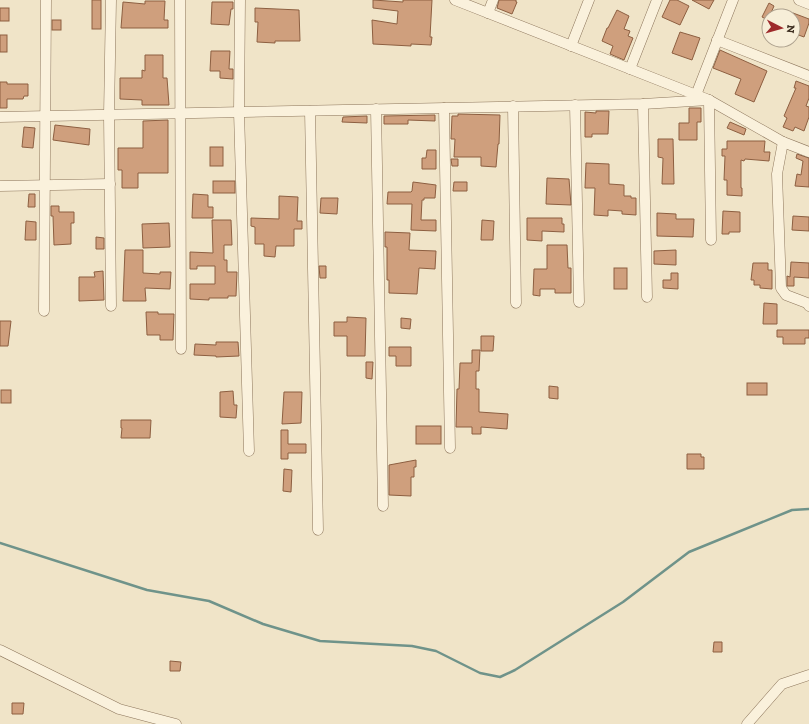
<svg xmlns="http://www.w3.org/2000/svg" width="809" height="724" font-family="'Zilla Slab',serif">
<rect width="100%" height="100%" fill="#f0e4c8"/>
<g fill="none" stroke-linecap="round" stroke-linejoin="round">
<!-- stream -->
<polyline stroke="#6f938a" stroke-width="2.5" points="0,543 147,590 209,601 263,624 320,641 412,646 436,651 480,673 500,677 515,670 623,602 689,552 792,510 809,509"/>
</g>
<!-- building -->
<g fill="#cf9f7d" stroke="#8d5f41">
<rect x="92" y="0" width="9" height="29"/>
<polygon points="373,0 403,2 403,0 432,0 430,37 432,37 431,45 411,44 411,46 373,44 372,20 397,24 398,11 373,8"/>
<polygon points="499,0 516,0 516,2 517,2 512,14 497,8"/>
<polygon points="670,0 677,0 689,6 680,25 662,17"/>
<polygon points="692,0 714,0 709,9"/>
<polygon points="145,1 165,1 164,20 168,20 168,28 121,28 123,2 145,4"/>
<polygon points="212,2 233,2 233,9 231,9 229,25 211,24"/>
<polygon points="769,3 774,6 768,20 762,17"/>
<rect x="0" y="8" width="9" height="13"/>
<polygon points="255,8 299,10 300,41 275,41 275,43 257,42 258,22 255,22"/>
<polygon points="617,10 629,16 624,29 630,31 628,36 633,38 624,60 610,54 613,46 602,41 607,28 608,28"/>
<polygon points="793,13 809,19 809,23 804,37 793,33"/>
<rect x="52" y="20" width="9" height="10"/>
<polygon points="680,32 700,38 692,60 672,53"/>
<rect x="0" y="35" width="7" height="17"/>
<polygon points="720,50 767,71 754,102 735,94 741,79 713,68"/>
<polygon points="211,51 230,51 229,69 233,69 233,79 220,78 220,71 210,71"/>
<polygon points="145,55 163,55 163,78 167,78 169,105 142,105 142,100 120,99 120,78 142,78 142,70 145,71"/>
<polygon points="796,81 809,86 809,98 806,106 809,107 809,117 804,131 795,127 793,131 783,127 787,118 784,116 796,88 794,88"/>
<polygon points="0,82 7,82 7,84 28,84 28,96 24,96 23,99 7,99 7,108 0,108"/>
<polygon points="689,108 701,108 701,122 697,122 697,140 679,140 679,123 689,123"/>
<polygon points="596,111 609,111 608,134 592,134 592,137 585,137 585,112 596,113"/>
<polygon points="458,114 500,115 499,144 498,144 496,167 481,166 481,157 454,157 455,139 451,139 452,116 458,116"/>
<polygon points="435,115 435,121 408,120 408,124 384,124 384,116"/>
<polygon points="367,116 367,123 342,122 343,117"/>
<polygon points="168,120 168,173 138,173 138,188 122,188 122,170 118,170 118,148 143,148 143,121"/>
<polygon points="730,122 746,129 744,135 727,128"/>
<polygon points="55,125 90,129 89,145 53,140"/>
<polygon points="24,127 35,128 33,148 22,147"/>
<polygon points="658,139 673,139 674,184 662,184 663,158 658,157"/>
<polygon points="727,141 765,141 764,152 770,152 769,161 745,159 744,161 741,160 741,188 742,188 742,196 727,195 727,180 724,180 725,156 722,156 722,149 727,149"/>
<rect x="210" y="147" width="13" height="19"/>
<polygon points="427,150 436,150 436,169 422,169 422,158 426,158"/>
<polygon points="797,154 809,158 809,187 795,186 797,174 801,175 803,161 796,158"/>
<polygon points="451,159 458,159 458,166 452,166"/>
<polygon points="586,163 609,164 609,184 624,185 624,196 631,196 631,198 636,198 636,215 622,214 622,211 608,210 608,216 594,215 595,188 585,188"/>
<polygon points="547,178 569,179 571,205 546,204"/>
<rect x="213" y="181" width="22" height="12"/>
<polygon points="413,182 436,185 435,198 424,198 424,200 422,200 421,220 436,220 436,231 411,230 412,204 387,204 388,192 411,192 412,191"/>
<polygon points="454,182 467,182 467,191 453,191"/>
<polygon points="29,194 35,194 35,207 28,207"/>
<polygon points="193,194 208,195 208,207 213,207 213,218 192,218"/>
<polygon points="279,196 298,197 297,221 302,221 302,229 294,229 294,246 276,246 275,257 264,256 264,244 255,244 255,227 251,226 251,218 279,219"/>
<polygon points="321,198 338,198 337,214 320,213"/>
<polygon points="51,206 59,206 59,212 74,212 74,223 71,223 71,244 54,245 53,216 51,216"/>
<polygon points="723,211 740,212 740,232 729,232 729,234 722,234"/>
<polygon points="657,213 676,214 676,219 694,219 693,237 657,236"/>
<polygon points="793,216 809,217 809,231 792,230"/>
<polygon points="527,218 562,218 562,224 564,224 564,232 542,231 542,241 527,240"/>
<polygon points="212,220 231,220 232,245 224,245 224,260 227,260 227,272 237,272 236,296 228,296 228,298 209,298 209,300 190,299 190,284 215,284 215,266 197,266 197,269 190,269 190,252 213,253"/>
<polygon points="482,220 494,221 493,240 481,240"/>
<polygon points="26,221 36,222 36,240 25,240"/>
<polygon points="169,223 170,247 143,248 142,224"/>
<polygon points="385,232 410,233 409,250 436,251 435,269 419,268 417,294 389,293 389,280 387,280 387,247 385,247"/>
<polygon points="96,237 104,238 104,249 96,249"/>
<polygon points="547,245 567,245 568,268 571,268 571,293 555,293 555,289 540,289 540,296 533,295 534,269 547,269"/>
<polygon points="125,250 143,250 143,273 160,274 160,272 171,272 170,289 145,288 146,301 123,301"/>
<polygon points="676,250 676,265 654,264 654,251"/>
<polygon points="791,262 809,263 809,278 794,277 794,286 787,286 787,276 790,277"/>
<polygon points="753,263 768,263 768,270 772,270 772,289 760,288 760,285 754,285 754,280 751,280"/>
<polygon points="319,266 326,266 326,278 320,278"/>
<rect x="614" y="268" width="13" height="21"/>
<polygon points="103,271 104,300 79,301 79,277 95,277 94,272"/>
<polygon points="671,273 678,273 678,289 663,288 663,280 671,280"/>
<polygon points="764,303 777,304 777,324 763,324"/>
<polygon points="146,312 158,312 158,314 174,314 173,340 160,340 160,335 147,335"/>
<polygon points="347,317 366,318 365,356 347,356 347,336 334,336 334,322 347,322"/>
<polygon points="401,318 411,319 410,329 401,328"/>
<polygon points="0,321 11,321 8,346 0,346"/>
<polygon points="777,330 809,330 809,338 805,338 805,344 783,344 783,337 777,337"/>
<polygon points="481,336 494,336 493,351 481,351"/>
<polygon points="216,342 238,342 239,356 216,357 216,356 194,355 195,344 216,345"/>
<polygon points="389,347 411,347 411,366 396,366 396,356 389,356"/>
<polygon points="472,350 480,350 479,371 476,371 476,389 479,389 479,412 508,414 507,429 481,427 481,434 472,434 472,427 456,427 457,389 459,389 460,363 472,363"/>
<polygon points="366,362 373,362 372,379 366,378"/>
<rect x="747" y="383" width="20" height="12"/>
<polygon points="549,386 558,387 558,399 549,398"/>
<rect x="1" y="390" width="10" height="13"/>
<polygon points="233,391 234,405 237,405 236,418 220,417 220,392"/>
<polygon points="284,392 302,392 301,423 282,424"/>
<polygon points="121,420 151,420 150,438 121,438 122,428 121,428"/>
<rect x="416" y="426" width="25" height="18"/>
<polygon points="281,430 288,430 288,444 306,444 306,453 288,453 288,459 281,459"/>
<polygon points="687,454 701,454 701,457 704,457 704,469 687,469"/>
<polygon points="416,460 416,467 414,467 414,477 411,477 411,496 389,495 389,465"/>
<polygon points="284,469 292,470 291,492 283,491"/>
<polygon points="714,642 722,642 722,652 713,652"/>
<polygon points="170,661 181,662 180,671 170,671"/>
<polygon points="12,703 24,703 23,714 12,714"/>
</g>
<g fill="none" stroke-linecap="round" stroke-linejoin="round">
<!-- street casing -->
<g stroke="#8d765c" stroke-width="11">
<g id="street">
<polyline points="180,0 181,349"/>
<polyline points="240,0 239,112 249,451"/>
<polyline points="455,0 709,100 783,142 809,152"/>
<polyline points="799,0 809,4"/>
<polyline points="488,13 493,0"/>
<polyline points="717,40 809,76"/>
<polyline points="571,46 589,0"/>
<polyline points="630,69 657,0"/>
<polyline points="696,95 733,0"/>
<polyline points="709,100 711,240"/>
<polyline points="643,104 647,297"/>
<polyline points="575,105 579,302"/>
<polyline points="513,106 516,303"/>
<polyline points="444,108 450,448"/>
<polyline points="376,109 383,506"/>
<polyline points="310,111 318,530"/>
<polyline points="0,117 643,104 709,100"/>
<polyline points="783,142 777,174 781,288 786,295 807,303 809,306"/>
<polyline points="0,186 110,184"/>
<polyline points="111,306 109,115 111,0"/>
<polyline points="44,311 46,0"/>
<polyline points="0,650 119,709 176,724"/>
<polyline points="747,724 782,684 809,675"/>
</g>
</g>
<!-- street -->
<use href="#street" stroke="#faf1dc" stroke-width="10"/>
</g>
<!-- north arrow -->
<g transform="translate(781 28) rotate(96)"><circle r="19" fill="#f7eed8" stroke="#ada18e"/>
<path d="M0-3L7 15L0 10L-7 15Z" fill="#9e2a2b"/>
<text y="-6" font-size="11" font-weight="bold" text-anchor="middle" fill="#3d2e20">N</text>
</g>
</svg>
